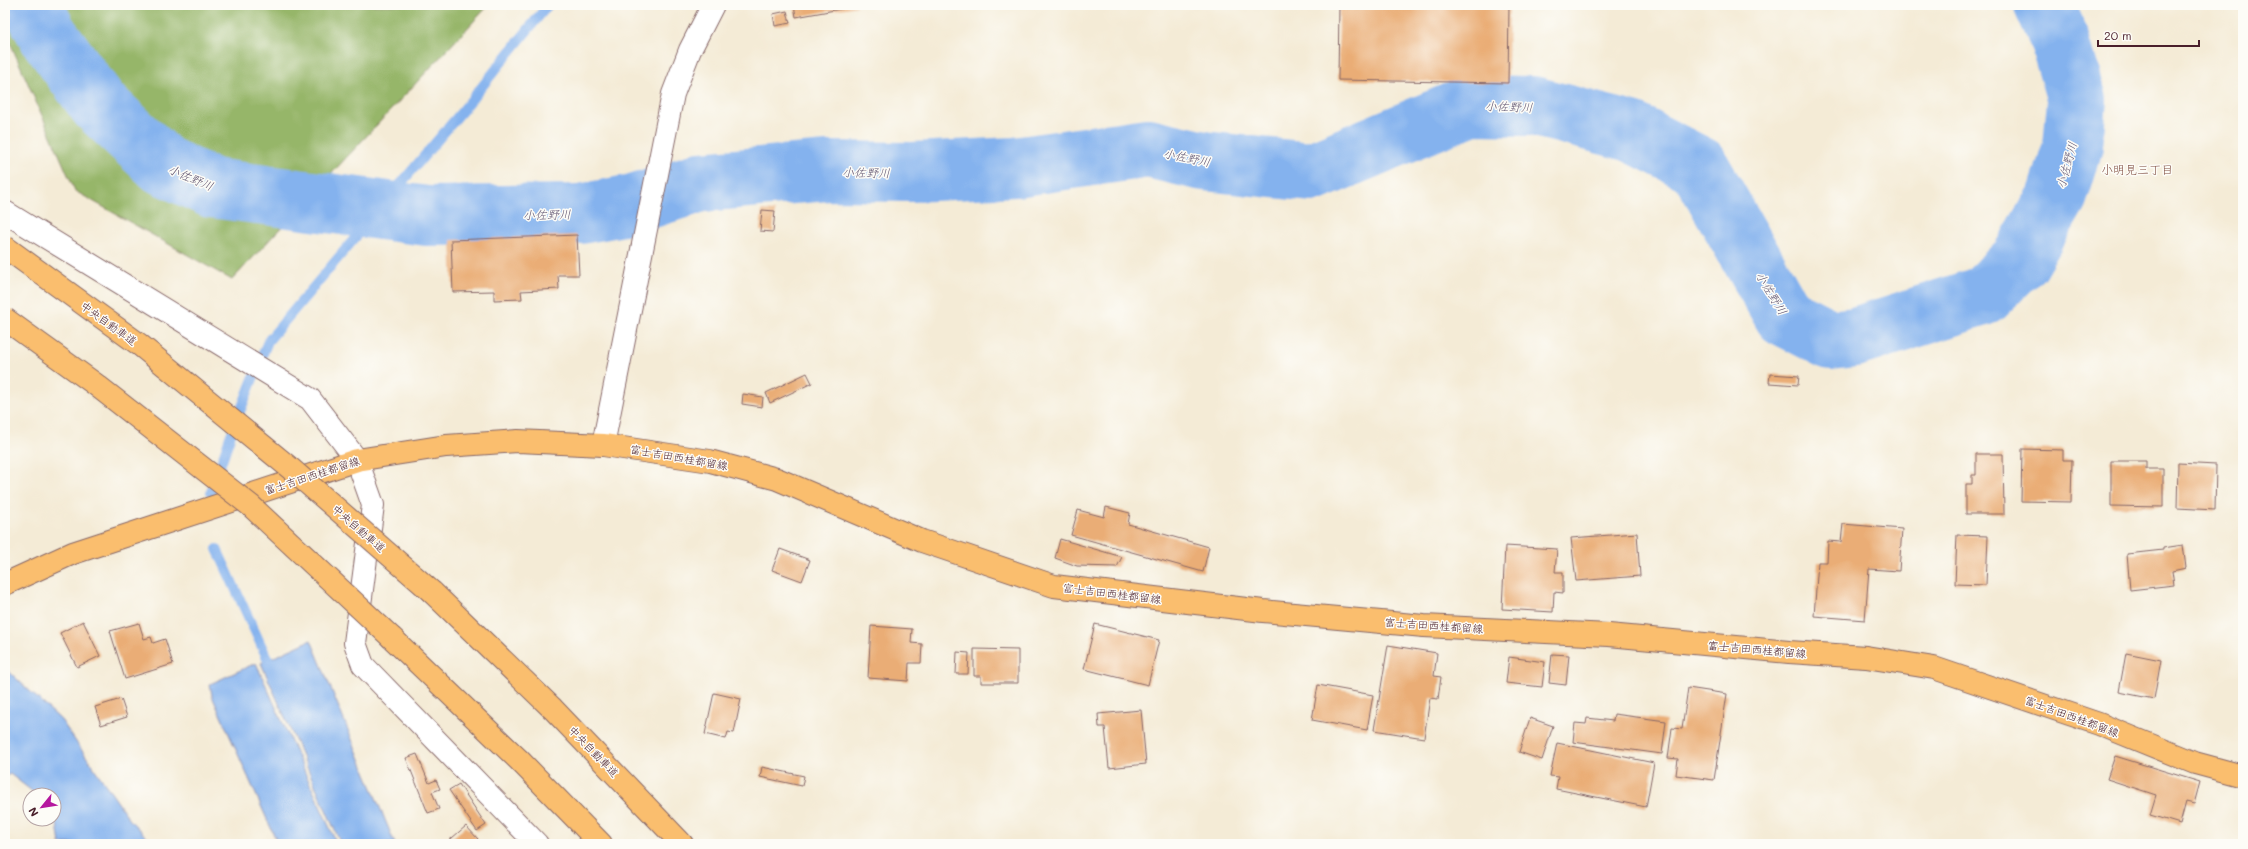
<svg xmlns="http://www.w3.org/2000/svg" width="2248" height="849" font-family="Mali,'Klee One',sans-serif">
<rect width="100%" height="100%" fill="#fdfcf7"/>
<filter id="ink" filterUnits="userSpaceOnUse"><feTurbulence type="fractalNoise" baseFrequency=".025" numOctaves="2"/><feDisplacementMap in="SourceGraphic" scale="8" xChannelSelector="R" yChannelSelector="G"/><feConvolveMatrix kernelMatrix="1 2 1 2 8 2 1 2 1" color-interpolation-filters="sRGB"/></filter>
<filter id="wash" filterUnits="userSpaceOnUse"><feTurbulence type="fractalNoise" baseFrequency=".012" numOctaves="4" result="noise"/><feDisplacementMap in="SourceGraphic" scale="16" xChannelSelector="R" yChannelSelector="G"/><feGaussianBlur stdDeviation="0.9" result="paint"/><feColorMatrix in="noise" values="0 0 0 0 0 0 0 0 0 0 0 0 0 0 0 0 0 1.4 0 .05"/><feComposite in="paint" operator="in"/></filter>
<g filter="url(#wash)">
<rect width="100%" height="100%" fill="#f4ebd6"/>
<!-- forest -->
<polygon fill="#96b669" stroke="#706a4a" points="5,5 489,5 232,280 75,191 5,31"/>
<!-- water -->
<g fill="#84b2ee" stroke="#67688c">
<polygon points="311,640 395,844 341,844 261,663"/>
<polygon points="256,663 337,844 278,844 212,696 210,684"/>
<polygon points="5,668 61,720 130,820 153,844 60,844 56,817 54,814 54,795 37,795 10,774 5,777"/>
</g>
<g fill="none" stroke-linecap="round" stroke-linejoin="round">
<!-- stream -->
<g stroke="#84b2ee" stroke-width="10">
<polyline points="211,492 230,437 268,341 463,110 548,5"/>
<polyline points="217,549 273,671"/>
</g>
<!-- river -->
<polyline stroke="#84b2ee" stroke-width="60" points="32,5 48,35 99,105 163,165 212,188 427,216 580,214 633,204 701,182 828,171 912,172 1015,167 1148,148 1204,161 1312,172 1471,105 1533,106 1632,132 1699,166 1784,316 1831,340 1855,337 1983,296 2020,260 2058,195 2073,146 2077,100 2059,38 2044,5"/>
</g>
<g id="blocks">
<!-- building -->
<g fill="#eaad76">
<polygon points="794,5 857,5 857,6 796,17"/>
<polygon points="1339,5 1509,5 1508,83 1338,80"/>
<polygon points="787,11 790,23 775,26 773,14"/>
<polygon points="762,210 775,211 773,232 760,231"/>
<polygon points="577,235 579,275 558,275 559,289 521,291 522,299 494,300 494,291 453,292 451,240"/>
<polygon points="807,373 812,383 770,403 766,393"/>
<polygon points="1770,374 1799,376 1798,385 1769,383"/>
<polygon points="743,394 763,397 762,407 742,404"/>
<polygon points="2022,449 2063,450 2063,460 2072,460 2071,502 2021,501"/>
<polygon points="1976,454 2003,454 2004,514 1966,514 1966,484 1972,484 1972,475 1976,475"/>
<polygon points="2111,461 2146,461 2146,469 2163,469 2163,507 2111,506"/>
<polygon points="2178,463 2216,465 2215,510 2177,508"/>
<polygon points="1106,507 1130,513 1128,524 1209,547 1203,572 1071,535 1078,510 1104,517"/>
<polygon points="1843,524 1902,529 1899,571 1869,569 1865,620 1814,616 1818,562 1827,562 1828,541 1841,542"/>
<polygon points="1637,533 1640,576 1576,581 1571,538"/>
<polygon points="1957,535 1988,536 1986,585 1955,584"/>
<polygon points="1060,539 1122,557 1117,567 1077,566 1055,558"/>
<polygon points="2183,545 2186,568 2172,571 2174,585 2130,590 2127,554 2163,550 2163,548"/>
<polygon points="1505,546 1557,549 1555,572 1563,572 1563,593 1554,592 1553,612 1502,609"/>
<polygon points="780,549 810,560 802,581 772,570"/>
<polygon points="83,621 100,656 77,667 60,633"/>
<polygon points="139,623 144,639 151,637 153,643 165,639 173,664 125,679 110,631"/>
<polygon points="1095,624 1159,640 1148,685 1084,669"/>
<polygon points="871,626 912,629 911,643 922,644 921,663 909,663 908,681 868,678"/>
<polygon points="1388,645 1437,653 1434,676 1441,677 1438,699 1430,698 1424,738 1374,730"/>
<polygon points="974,649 1018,650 1018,683 981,683 981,676 974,676"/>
<polygon points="957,652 969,653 968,674 956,674"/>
<polygon points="2126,653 2161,660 2154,699 2119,692"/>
<polygon points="1552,654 1569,655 1566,685 1549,683"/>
<polygon points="1509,657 1545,662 1542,687 1506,683"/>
<polygon points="1318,685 1373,695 1367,730 1312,720"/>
<polygon points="1688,688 1727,694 1714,780 1676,775 1678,759 1668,758 1672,728 1682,729"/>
<polygon points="714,693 741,699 734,733 728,732 726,739 705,734"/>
<polygon points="121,699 127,717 101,725 95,707"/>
<polygon points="1141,710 1146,764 1109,768 1105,727 1099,727 1098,714"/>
<polygon points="1614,714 1666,721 1662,754 1573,742 1575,723 1586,724 1587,718 1613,721"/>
<polygon points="1530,718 1553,726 1542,760 1519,752"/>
<polygon points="1557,743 1654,763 1646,807 1556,789 1558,777 1550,776"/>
<polygon points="417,754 429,783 436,780 440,789 432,792 439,809 428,813 406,758"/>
<polygon points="2115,756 2200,782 2194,804 2186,802 2180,824 2150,815 2156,795 2107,779"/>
<polygon points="762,767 804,776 802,786 760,777"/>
<polygon points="459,784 486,825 477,831 449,790"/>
<polygon points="466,826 478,839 472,844 445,844"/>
</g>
</g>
</g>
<g filter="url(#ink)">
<use href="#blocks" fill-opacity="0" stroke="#866667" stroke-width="1"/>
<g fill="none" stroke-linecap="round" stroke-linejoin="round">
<!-- minor casing -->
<g stroke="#866667" stroke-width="24">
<g id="minor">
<polyline points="5,212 310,399 357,460 373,505 355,643 363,665 537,844"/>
<polyline points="603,445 673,94 690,50 713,5"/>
</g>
</g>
<!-- major casing -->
<g stroke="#866667" stroke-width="24">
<polyline id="major" points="5,584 73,553 357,460 446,446 518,441 603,445 710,461 777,479 922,541 1054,586 1263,611 1424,626 1609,635 1789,652 1866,657 1934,668 2099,724 2195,763 2243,776"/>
</g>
<!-- highway casing -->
<g stroke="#866667" stroke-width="24">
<g id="highway">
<polyline points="432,592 553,709 682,844"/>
<polyline points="392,638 519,760 601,844"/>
</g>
</g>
<!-- minor -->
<use href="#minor" stroke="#fff" stroke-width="22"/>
<!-- major -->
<use href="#major" stroke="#fabe6e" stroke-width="22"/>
<!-- highway -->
<use href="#highway" stroke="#fabe6e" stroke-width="22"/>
<!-- highway-bridge casing -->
<g stroke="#866667" stroke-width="24" stroke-linecap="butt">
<g id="highway-bridge">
<polyline points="5,247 140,345 290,468 432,592"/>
<polyline points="5,319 95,384 251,506 392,638"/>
</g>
</g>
<!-- highway-bridge -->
<use href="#highway-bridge" stroke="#fabe6e" stroke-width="22"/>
</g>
</g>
<g text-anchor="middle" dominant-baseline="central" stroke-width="3" stroke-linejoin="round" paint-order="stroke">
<!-- street labels -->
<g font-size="11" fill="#4a1f2b" stroke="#fdfcf7">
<text transform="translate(109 323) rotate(36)">中央自動車道</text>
<text transform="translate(679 457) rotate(10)">富士吉田西桂都留線</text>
<text transform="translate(312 475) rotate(-18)">富士吉田西桂都留線</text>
<text transform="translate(359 528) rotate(41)">中央自動車道</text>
<text transform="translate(1112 593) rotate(7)">富士吉田西桂都留線</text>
<text transform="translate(1434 625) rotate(4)">富士吉田西桂都留線</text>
<text transform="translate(1757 649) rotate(5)">富士吉田西桂都留線</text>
<text transform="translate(2072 716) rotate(20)">富士吉田西桂都留線</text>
<text transform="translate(594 751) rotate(46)">中央自動車道</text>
</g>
<!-- water labels -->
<g font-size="12" font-style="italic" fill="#5e526f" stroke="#fdfcf7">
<text transform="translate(1509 106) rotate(2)">小佐野川</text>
<text transform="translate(1187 157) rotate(11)">小佐野川</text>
<text transform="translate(2066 165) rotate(-75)">小佐野川</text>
<text transform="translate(866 172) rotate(1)">小佐野川</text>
<text transform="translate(191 177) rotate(23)">小佐野川</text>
<text transform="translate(547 214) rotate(-1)">小佐野川</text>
<text transform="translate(1772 293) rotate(59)">小佐野川</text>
</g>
<!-- neighbourhood labels -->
<g font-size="12" fill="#825145" stroke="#fdfcf7">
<text x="2137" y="169">小明見三丁目</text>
</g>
</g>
<!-- margin -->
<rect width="2248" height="849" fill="none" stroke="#fdfcf7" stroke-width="20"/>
<!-- north arrow -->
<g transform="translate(42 807) rotate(240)"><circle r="19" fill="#fdfcf7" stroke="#b5a4a5"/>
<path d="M0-3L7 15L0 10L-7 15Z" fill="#b5179e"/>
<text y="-6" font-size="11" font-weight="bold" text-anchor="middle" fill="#4a1f2b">N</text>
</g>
<!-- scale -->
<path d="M2098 40v6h101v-6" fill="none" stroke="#4a1f2b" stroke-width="2"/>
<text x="2104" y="40" font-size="12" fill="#4a1f2b" stroke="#fdfcf7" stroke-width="3" paint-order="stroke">20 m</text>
</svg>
